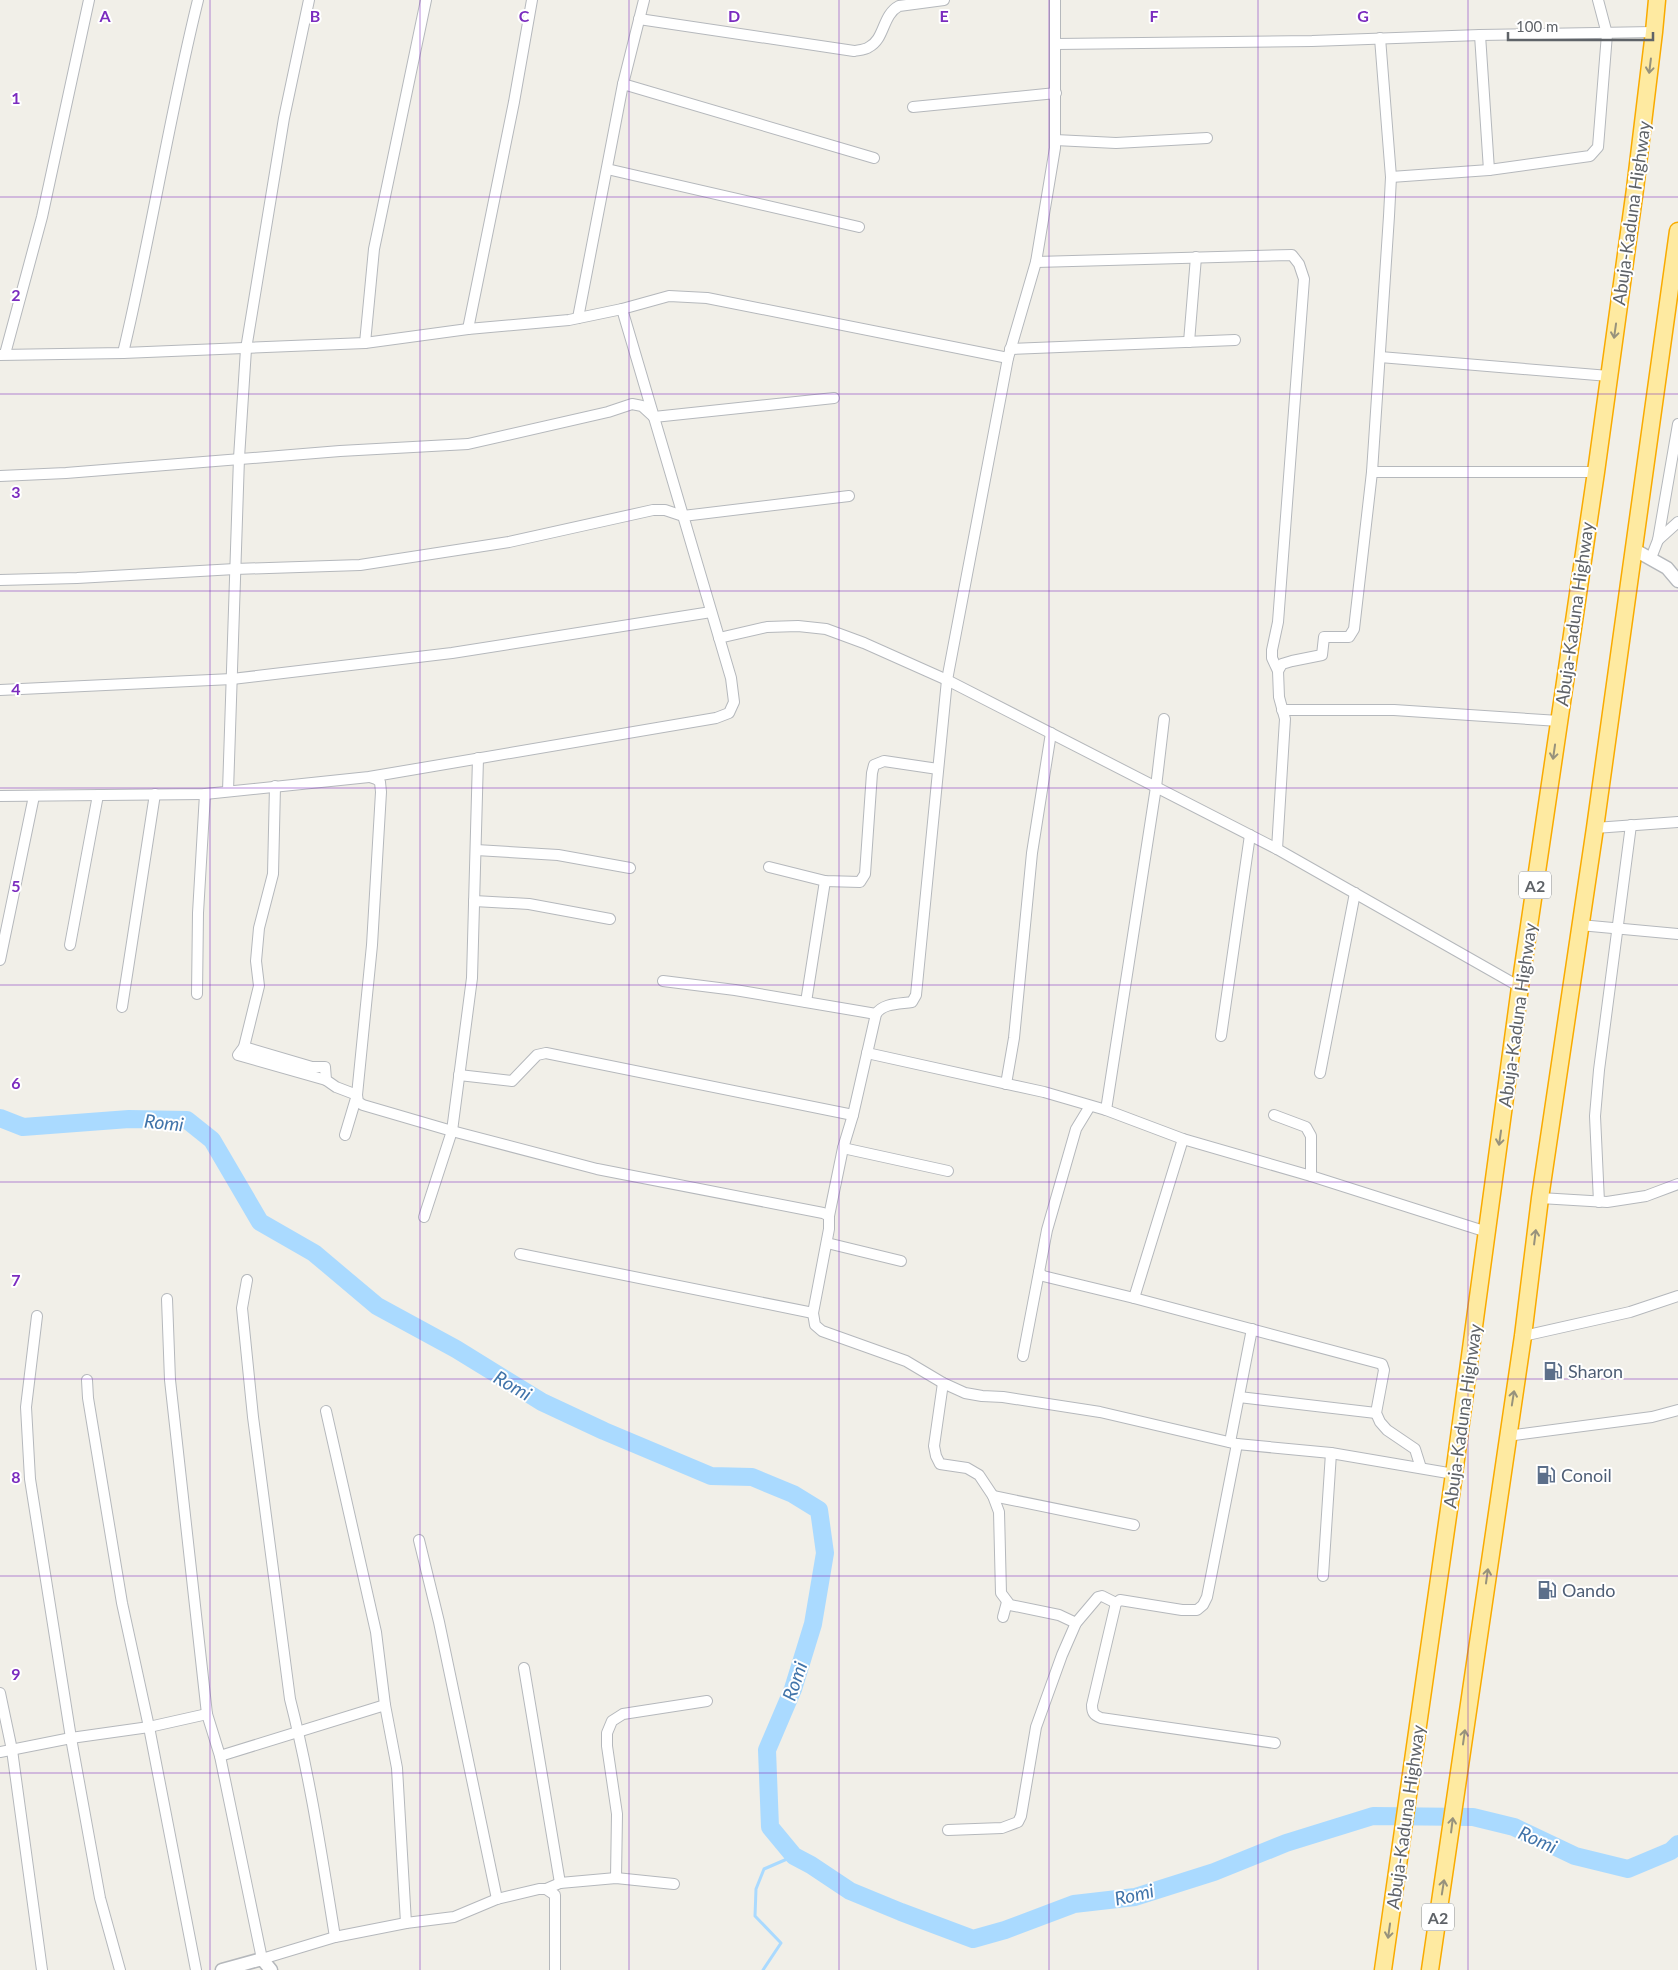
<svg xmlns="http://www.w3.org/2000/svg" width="1678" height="1970" font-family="Lato,sans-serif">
<rect width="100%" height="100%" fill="#f1efe8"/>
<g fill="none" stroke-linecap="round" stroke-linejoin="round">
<!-- stream -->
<polyline stroke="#aadaff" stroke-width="3" points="763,1970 781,1943 755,1916 756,1889 764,1869 794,1856"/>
<!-- river -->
<polyline stroke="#aadaff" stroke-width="18" points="0,1118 23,1127 129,1119 187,1120 212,1140 260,1222 314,1253 377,1306 456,1349 542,1402 604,1431 711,1476 752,1477 793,1494 819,1510 825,1553 813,1624 793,1689 767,1750 770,1827 794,1856 811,1865 850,1891 901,1912 973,1939 1005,1930 1074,1904 1135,1897 1214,1872 1286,1843 1373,1816 1473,1817 1514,1827 1575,1856 1628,1869 1671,1851 1678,1844"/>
<!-- minor casing -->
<g stroke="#b5b8bc" stroke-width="12">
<g id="minor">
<path d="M1055,0V148L1036,262L1008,358L947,680L916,995L912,1002C899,1004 883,1003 876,1014L853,1115L843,1148L829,1216V1229L813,1313L815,1325L822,1331L906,1361L943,1383L965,1393L982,1396L1003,1397L1100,1412L1237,1444L1331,1453L1454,1474"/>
<path d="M639,19L854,51C859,50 865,50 869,47C885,39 882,15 899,6L944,0"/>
<polyline points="1480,35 1489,170"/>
<polyline points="1056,44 1312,41 1480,35 1654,32"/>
<polyline points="623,84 874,158"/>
<polyline points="913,107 1056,93"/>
<polyline points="1055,140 1116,143 1207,138"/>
<polyline points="607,169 859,227"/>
<polyline points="1391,177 1489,170 1590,156 1598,147 1607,34 1598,0"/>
<polyline points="1036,262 1292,255 1299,264 1304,279 1278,622 1272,650 1272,658 1278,671 1279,697 1285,719 1277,849"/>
<polyline points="578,318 623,84 644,0"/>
<polyline points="468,329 514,102 532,0"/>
<polyline points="1189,342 1196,257"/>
<polyline points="365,343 374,249 426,0"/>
<polyline points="1010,349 1235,340"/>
<path d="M123,353C151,236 169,117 198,0"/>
<polyline points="5,354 42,217 89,0"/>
<polyline points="0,355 123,353 365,343 468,329 569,320 622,309 669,296 707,298 1008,358"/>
<polyline points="1380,357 1609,376"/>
<polyline points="1372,472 1596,472"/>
<polyline points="0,476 66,473 340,451 468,444 608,412 632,404 642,406 654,417 834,398"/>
<polyline points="1658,540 1678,522"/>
<polyline points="1651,558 1658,540 1678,424"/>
<polyline points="0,580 77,578 235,569 360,565 509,542 653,510 665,510 683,516 849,496"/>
<polyline points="719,638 767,627 798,626 826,629 864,643 947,680 1277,849 1520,987"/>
<polyline points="1278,671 1282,664 1292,661 1322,655 1324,637 1349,637 1354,629 1372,472 1389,216 1391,177 1380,38"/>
<polyline points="0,690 232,679 452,653 711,612"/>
<polyline points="1282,710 1394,710 1559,721"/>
<polyline points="275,786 273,874 259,928 256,961 259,986 244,1047 238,1055 326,1080"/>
<polyline points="228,791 239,458 246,349 284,118 309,0"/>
<polyline points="0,796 205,794 369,777 716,718 729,713 734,702 731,678 622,309"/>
<polyline points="1595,828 1678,822"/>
<polyline points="476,850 558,855 630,868"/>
<polyline points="769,867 825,881 860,882 865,874 872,773 874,765 884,761 938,769"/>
<polyline points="474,901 529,904 610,919"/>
<polyline points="1580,925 1678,934"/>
<polyline points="70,945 98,795"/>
<polyline points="0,960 34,796"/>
<polyline points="663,981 735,990 876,1014"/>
<polyline points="197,994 198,913 205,794"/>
<polyline points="806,1002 825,881"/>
<polyline points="122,1007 155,794"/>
<polyline points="1221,1036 1250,835"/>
<polyline points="244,1047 312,1067 325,1067 326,1080 336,1087 357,1095"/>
<polyline points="867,1053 1044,1092 1106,1110 1183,1139 1311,1176 1487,1232"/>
<polyline points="1320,1073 1355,893"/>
<polyline points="459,1075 512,1081 537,1055 546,1053 853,1115"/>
<polyline points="1006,1084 1014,1038 1032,853 1051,733"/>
<polyline points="357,1095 358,1102 363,1105 452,1131 597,1169 823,1213 829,1216"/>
<polyline points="1090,1106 1076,1129 1047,1230 1039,1272 1043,1276 1134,1298 1382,1364 1384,1370 1376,1413 1380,1422 1387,1430 1415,1449 1421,1468"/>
<polyline points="1106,1110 1156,787 1164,719"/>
<polyline points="1274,1115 1306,1127 1311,1136 1311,1176"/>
<polyline points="345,1135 357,1095 372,945 381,792 380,782 376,779 370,777"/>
<polyline points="843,1148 948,1171"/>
<polyline points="1540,1198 1607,1202 1646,1196 1678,1184"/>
<polyline points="1599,1202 1595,1116 1599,1070 1631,825"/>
<polyline points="424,1217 452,1131 472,978 478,758"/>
<polyline points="827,1243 901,1261"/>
<polyline points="520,1254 813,1313"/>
<path d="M247,1280L242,1308L253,1417L290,1699C310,1777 322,1857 335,1937"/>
<polyline points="1134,1298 1183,1139"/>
<polyline points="167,1299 170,1380 207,1714 220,1756 262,1959 335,1937 406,1923 454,1917 497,1899 539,1889 546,1889 560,1883 616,1878 674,1884"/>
<polyline points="37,1316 26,1407 30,1479 71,1738 100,1898 120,1970"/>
<polyline points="1523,1336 1630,1312 1678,1296"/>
<polyline points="1023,1356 1039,1272"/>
<polyline points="87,1380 88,1398 122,1603 149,1727 196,1970"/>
<polyline points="943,1383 934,1446 936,1456 940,1464 967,1468 979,1475 993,1496 999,1512 1001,1593 1010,1605 1059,1615 1076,1623"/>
<polyline points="1239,1397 1376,1413"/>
<polyline points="326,1411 376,1632 385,1705 397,1768 406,1923"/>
<polyline points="1507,1436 1652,1417 1678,1410"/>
<polyline points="1230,1442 1252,1329"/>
<path d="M1237,1444L1207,1597L1203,1605L1197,1610H1182L1120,1600L1116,1603L1092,1705C1092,1713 1094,1715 1101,1718L1275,1743"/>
<polyline points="993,1496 1134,1525"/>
<polyline points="419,1540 439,1622 497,1899"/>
<polyline points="1323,1576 1331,1453"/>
<polyline points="1003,1617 1007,1602"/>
<polyline points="524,1668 560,1883"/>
<polyline points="0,1693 12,1750 42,1970"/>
<polyline points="0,1752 71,1738 149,1727 207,1714"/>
<polyline points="220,1756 385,1705"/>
<polyline points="948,1830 1002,1828 1018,1822 1021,1816 1036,1727 1062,1655 1076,1623 1098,1597 1102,1596 1116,1603"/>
<polyline points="616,1878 617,1814 607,1746 607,1733 612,1721 623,1714 707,1701"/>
<polyline points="546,1889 555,1895 555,1970"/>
</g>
</g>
<!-- tertiary casing -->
<g stroke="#b5b8bc" stroke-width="15">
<g id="tertiary">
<polyline points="1635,550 1667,568 1678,581"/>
<polyline points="222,1970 262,1959 271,1970"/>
</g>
</g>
<!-- trunk casing -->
<g stroke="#f9ab00" stroke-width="19">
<g id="trunk">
<polyline points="1383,1970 1454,1474 1520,987 1596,472 1635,189 1654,32 1657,0"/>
<polyline points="1430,1970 1523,1336 1540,1198 1595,828 1678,231"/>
</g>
</g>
<!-- minor -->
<use href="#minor" stroke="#fff" stroke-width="10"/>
<!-- tertiary -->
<use href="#tertiary" stroke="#fff" stroke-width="12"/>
<!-- trunk -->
<use href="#trunk" stroke="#feeaa1" stroke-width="16"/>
</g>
<!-- one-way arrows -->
<defs><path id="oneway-shaft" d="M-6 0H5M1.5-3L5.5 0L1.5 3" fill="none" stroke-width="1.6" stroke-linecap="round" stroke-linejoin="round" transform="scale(1.25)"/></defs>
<g stroke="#97927c">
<use href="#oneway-shaft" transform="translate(1650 66) rotate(97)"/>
<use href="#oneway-shaft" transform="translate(1615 331) rotate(98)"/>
<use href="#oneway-shaft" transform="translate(1554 752) rotate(98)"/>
<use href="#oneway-shaft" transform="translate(1500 1138) rotate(98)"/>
<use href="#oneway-shaft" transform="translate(1535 1237) rotate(-83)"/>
<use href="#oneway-shaft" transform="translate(1513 1398) rotate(-81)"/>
<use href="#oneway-shaft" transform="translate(1487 1576) rotate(-82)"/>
<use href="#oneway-shaft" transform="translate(1464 1737) rotate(-82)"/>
<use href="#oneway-shaft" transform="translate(1452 1825) rotate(-83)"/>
<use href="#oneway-shaft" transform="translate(1443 1887) rotate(-81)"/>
<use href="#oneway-shaft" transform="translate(1389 1931) rotate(98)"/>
</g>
<!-- grid -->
<path fill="none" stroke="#7b2cbf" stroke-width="1" stroke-opacity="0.55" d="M210,0V1970M420,0V1970M629,0V1970M839,0V1970M1049,0V1970M1258,0V1970M1468,0V1970M0,197H1678M0,394H1678M0,591H1678M0,788H1678M0,985H1678M0,1182H1678M0,1379H1678M0,1576H1678M0,1773H1678"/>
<!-- icons -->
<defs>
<g id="fuel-bare" transform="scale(1.5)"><path d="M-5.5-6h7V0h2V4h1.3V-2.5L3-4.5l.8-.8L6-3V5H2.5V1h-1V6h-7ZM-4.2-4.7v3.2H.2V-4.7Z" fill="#5c6f8a" stroke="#fff" stroke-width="2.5" paint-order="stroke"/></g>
</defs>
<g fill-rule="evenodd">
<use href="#fuel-bare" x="1553" y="1371"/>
<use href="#fuel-bare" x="1546" y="1475"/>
<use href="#fuel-bare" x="1547" y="1590"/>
</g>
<g text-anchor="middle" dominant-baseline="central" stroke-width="4" stroke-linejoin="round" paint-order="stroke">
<!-- shield labels -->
<g fill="#fff" stroke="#8f9295" stroke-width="1">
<rect x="1519" y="871.5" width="32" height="27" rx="4"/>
<rect x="1422" y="1903.5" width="32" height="27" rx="4"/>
</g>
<g font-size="16" font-weight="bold" fill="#5f6368">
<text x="1535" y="885">A2</text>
<text x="1438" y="1917">A2</text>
</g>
<!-- street labels -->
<g font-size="18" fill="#5f6368" stroke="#fff">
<text transform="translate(1631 213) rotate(-82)">Abuja-Kaduna Highway</text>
<text transform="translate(1574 614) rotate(-82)">Abuja-Kaduna Highway</text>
<text transform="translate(1517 1015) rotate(-82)">Abuja-Kaduna Highway</text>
<text transform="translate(1462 1416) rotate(-82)">Abuja-Kaduna Highway</text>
<text transform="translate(1405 1817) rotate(-82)">Abuja-Kaduna Highway</text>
</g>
<!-- service labels -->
<g font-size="18" fill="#4e5e75" stroke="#fff" text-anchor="start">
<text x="1568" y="1371">Sharon</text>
<text x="1561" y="1475">Conoil</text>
<text x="1562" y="1590">Oando</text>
</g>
<!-- water labels -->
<g font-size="19" font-style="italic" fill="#4174aa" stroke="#fff">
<text transform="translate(164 1122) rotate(6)">Romi</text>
<text transform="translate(513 1385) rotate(30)">Romi</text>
<text transform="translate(794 1681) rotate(-71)">Romi</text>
<text transform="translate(1538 1839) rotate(24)">Romi</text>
<text transform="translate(1134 1894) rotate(-13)">Romi</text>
</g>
</g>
<g font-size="16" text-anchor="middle" font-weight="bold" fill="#7b2cbf" stroke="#fff" stroke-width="4" stroke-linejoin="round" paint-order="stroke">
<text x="105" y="22">A</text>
<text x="315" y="22">B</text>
<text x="524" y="22">C</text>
<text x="734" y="22">D</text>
<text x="944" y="22">E</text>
<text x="1154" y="22">F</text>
<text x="1363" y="22">G</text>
<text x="16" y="104">1</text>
<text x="16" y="301">2</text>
<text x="16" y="498">3</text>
<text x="16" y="695">4</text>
<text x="16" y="892">5</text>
<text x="16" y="1089">6</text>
<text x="16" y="1286">7</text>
<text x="16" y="1483">8</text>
<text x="16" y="1680">9</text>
</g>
<!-- scale -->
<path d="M1508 32v8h145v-8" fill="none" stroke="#5f6368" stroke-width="2.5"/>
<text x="1516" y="32" font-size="15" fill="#5f6368" stroke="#ffffff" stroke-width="4" paint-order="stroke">100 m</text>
</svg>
